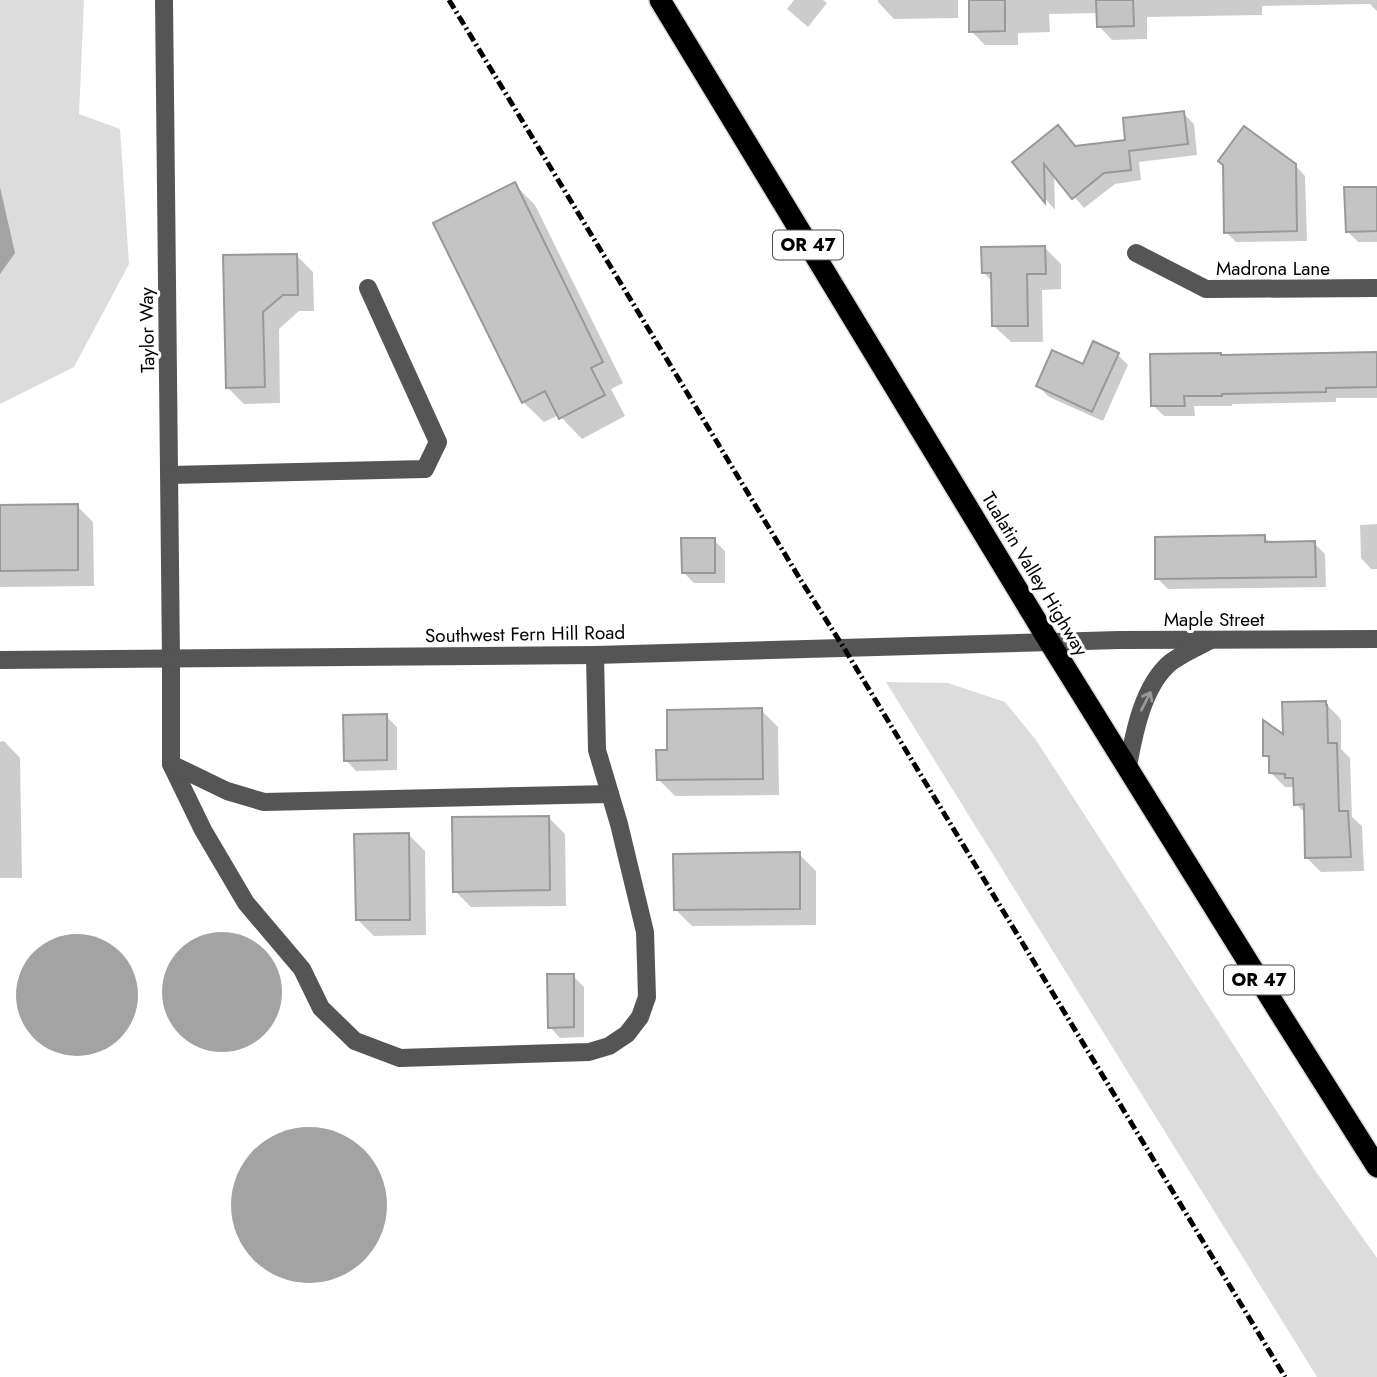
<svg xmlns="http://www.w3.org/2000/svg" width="1377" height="1377" font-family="Jost,sans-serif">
<rect width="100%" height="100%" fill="#fff"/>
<!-- green -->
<g fill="#dcdcdc">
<polygon points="0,0 84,0 79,114 120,129 129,264 74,367 0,404"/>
<polygon points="886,682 948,683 1005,702 1036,740 1314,1169 1377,1258 1377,1377 1317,1377"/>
</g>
<!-- water -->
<g fill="#a3a3a3">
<polygon points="0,187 15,253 0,274"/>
<circle cx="222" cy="992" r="60"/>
<circle cx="77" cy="995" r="61"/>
<circle cx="309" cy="1205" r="78"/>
</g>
<!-- shadow -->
<g fill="#0003">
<polygon points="794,0 823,0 827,3 808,27 787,9"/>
<polygon points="878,0 958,0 958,18 894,19 878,2"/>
<polygon points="971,0 1377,0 1377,11 1370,4 1262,6 1262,15 1147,17 1147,39 1112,40 1099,26 1098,13 1049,14 1050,32 1018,33 1018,45 985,45 971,31"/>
<polygon points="1183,113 1194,124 1197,155 1139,162 1141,180 1115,184 1084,208 1054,173 1055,210 1015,163 1076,147 1127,141"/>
<polygon points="1295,165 1305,176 1307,241 1236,242 1226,232"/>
<polygon points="514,184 535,205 623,383 611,389 625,416 582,439 559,415 544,422 523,402"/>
<polygon points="1377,188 1377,242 1358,242 1347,231"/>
<polygon points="1045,248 1061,264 1061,289 1042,290 1043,342 1011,342 994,326 993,282 983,272"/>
<polygon points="297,256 313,272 314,311 299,311 279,329 280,403 244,404 227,387 225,257"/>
<polygon points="1117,354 1128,365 1103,421 1049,397 1038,386 1083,366"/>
<polygon points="1377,354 1377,398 1336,398 1336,402 1232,404 1232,406 1194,406 1195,416 1164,416 1153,405 1222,357"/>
<polygon points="77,506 93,522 94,586 0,587 0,507"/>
<polygon points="1377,524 1377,569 1371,569 1361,558 1360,525"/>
<polygon points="1264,537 1272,544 1314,543 1325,554 1326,587 1168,589 1157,578"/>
<polygon points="714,540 725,551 725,583 694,583 683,572"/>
<polygon points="1325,703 1339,717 1341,721 1341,749 1350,758 1352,817 1362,826 1364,871 1321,872 1307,858 1306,814 1296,804 1295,787 1285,787 1271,773 1270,760 1265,755"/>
<polygon points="761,710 778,727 779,795 675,796 658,779 669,751"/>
<polygon points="386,716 397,727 397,770 356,771 346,760"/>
<polygon points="4,741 20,758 22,878 0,878 0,742"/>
<polygon points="549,818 565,834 566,906 471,907 455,891"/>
<polygon points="409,835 425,851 426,935 374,936 357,919"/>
<polygon points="799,854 816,871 816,925 692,926 676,910"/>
<polygon points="573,976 584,987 584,1037 560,1038 550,1027"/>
</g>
<!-- building -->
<g fill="#c4c4c4" stroke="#999" stroke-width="2">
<polygon points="969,0 1005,0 1005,31 969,32"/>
<polygon points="1096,0 1133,0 1134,26 1097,27"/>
<polygon points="1184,111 1188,144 1129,151 1131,170 1104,173 1072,199 1044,164 1045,203 1012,162 1058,125 1075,146 1125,140 1123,118"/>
<polygon points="1244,126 1296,164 1297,231 1224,233 1223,165 1218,161"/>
<polygon points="515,182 603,362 591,368 605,395 559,419 545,391 522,403 433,223"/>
<polygon points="1344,187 1377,187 1377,231 1346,232"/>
<polygon points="1045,246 1046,274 1027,274 1028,326 992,326 991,273 982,273 981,247"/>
<polygon points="297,254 298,295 283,295 263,312 265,387 226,388 223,255"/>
<polygon points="1093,341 1119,353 1092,412 1036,386 1052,350 1083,364"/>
<polygon points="1377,352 1377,387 1326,388 1326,392 1222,394 1222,396 1184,396 1185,406 1151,406 1150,354 1221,353 1221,355"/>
<polygon points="78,504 78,570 0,571 0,505"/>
<polygon points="1265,535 1265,542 1315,541 1316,577 1155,579 1155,537"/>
<polygon points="681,538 715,538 715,573 682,573"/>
<polygon points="1326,701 1326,705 1327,705 1328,743 1337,743 1339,811 1348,811 1351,857 1305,858 1304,804 1294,805 1293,778 1285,778 1285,774 1269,773 1269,756 1263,756 1263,720 1283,734 1282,702"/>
<polygon points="762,708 763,779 657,780 656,750 667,750 667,710"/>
<polygon points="387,714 387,760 344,761 343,715"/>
<polygon points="549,816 550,890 453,892 452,817"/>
<polygon points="409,833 410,920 356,920 354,834"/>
<polygon points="800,852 800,909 674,910 673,854"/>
<polygon points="547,974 574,974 574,1027 548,1028"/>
</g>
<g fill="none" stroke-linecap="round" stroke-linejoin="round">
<!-- highway casing -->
<g stroke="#dbdbdb" stroke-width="24">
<polyline id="highway" points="660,0 1050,643 1281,1015 1377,1167"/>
</g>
<!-- minor -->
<g stroke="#555" stroke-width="18">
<polyline points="164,0 171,659 171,764 203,830 246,903 302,969 321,1008 355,1041 400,1058 589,1052 609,1046 627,1034 640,1017 647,997 645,932 619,824 597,750 595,655"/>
<polyline points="1136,253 1206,289 1377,288"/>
<polyline points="170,475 425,469 438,442 368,288"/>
<polyline points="0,660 595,655 1119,640 1377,639"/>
<polyline points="171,764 227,791 264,802 610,794"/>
<path d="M1128,766C1134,733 1143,685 1171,662C1182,654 1197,647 1209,641"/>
</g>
<!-- highway -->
<use href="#highway" stroke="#000" stroke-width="21"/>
<!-- rail -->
<polyline stroke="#000" stroke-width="5" stroke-dasharray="10 3.5 2 3.5" stroke-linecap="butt" points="449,0 800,579 844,648 1285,1377"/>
</g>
<!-- one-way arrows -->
<defs><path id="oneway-shaft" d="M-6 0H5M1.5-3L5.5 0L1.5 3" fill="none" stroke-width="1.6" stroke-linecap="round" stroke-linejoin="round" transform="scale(1.75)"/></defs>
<use stroke="#999" href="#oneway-shaft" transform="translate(1146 701) rotate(-63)"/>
<g text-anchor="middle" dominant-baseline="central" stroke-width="6" stroke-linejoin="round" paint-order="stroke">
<!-- shield labels -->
<g fill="#fff" stroke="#4c4c4c" stroke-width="2">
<rect x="773" y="230.5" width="70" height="29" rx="5"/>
<rect x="1224" y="965.5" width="70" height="29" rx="5"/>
</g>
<g font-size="18" font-weight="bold" fill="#000">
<text x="808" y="245">OR 47</text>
<text x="1259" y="980">OR 47</text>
</g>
<!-- street labels -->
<g font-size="19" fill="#000" stroke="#fff">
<text x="1273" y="268">Madrona Lane</text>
<text transform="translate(147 330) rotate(-91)">Taylor Way</text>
<text transform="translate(1035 574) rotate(59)">Tualatin Valley Highway</text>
<text x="1214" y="619">Maple Street</text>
<text transform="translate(525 634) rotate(-1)">Southwest Fern Hill Road</text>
</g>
</g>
</svg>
